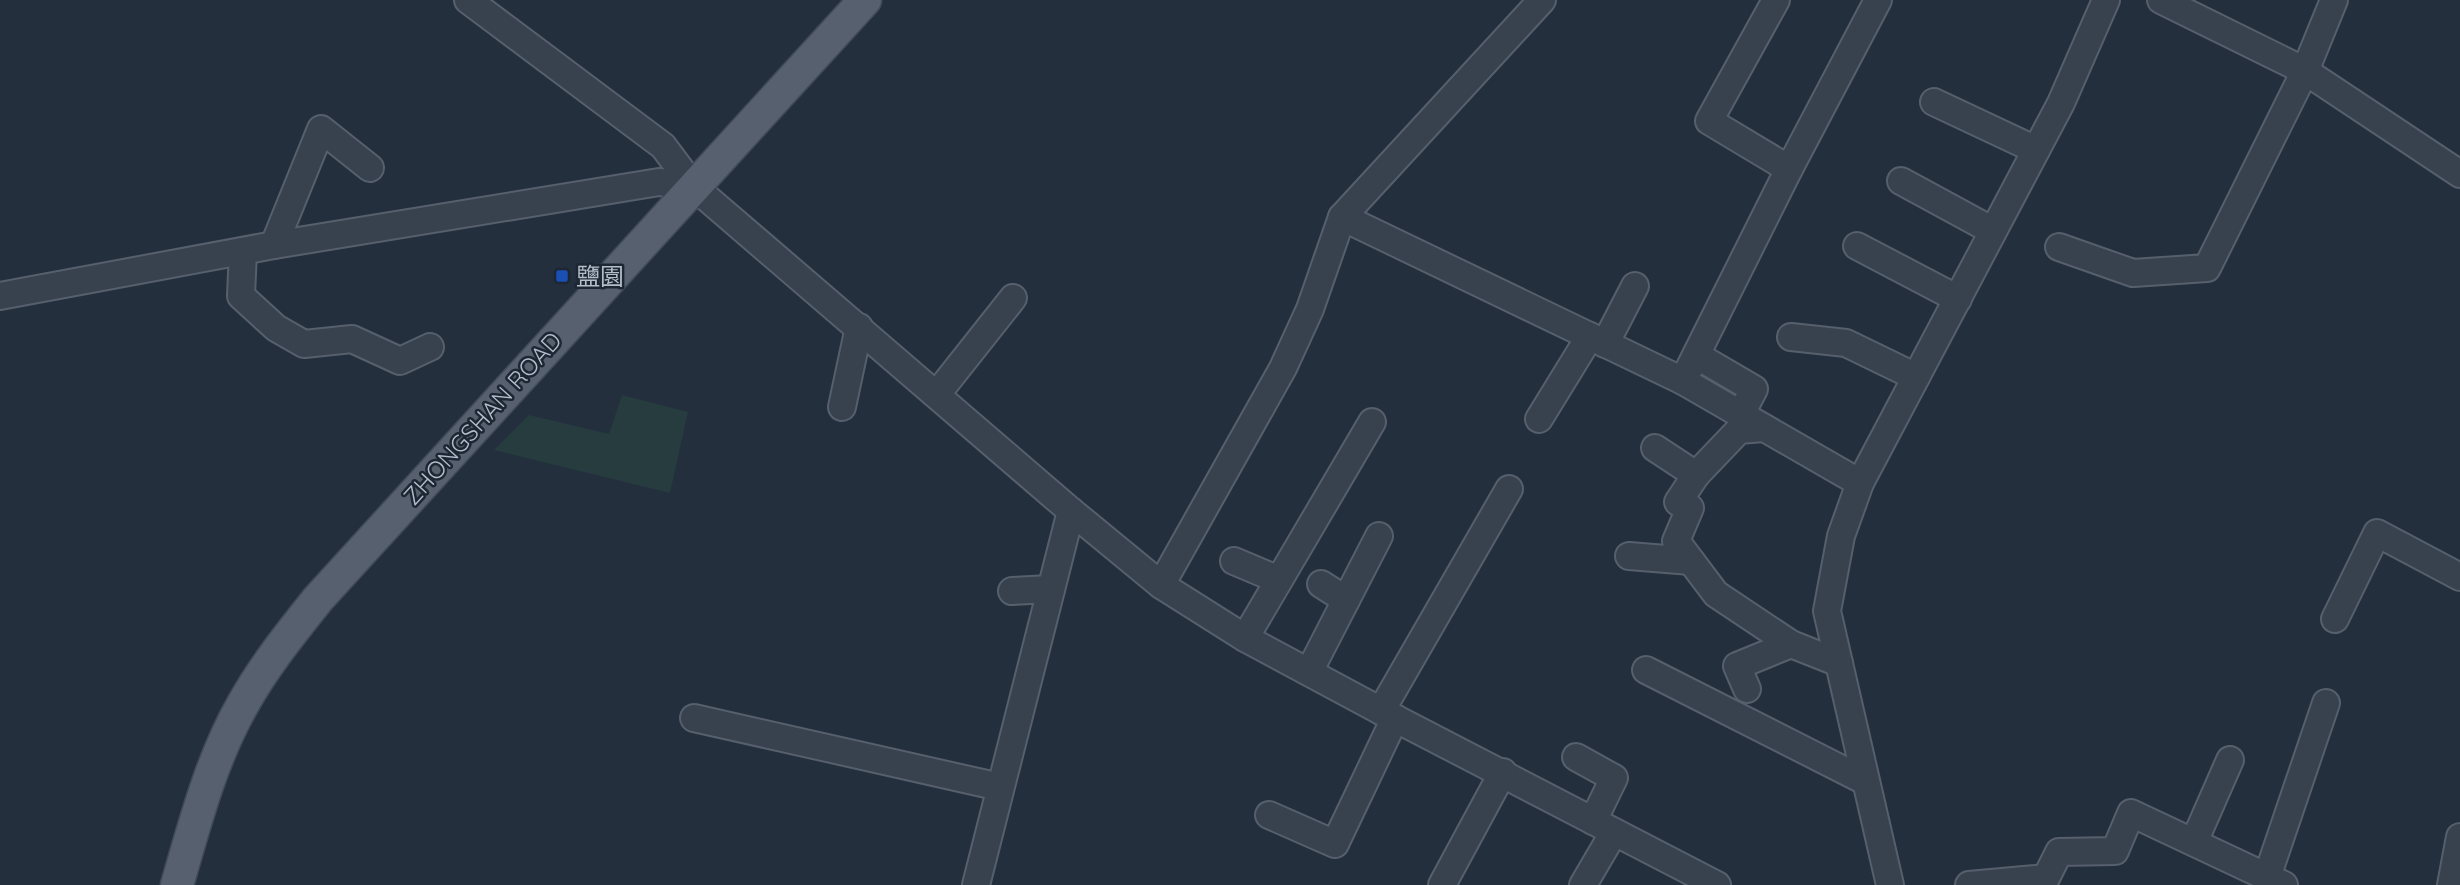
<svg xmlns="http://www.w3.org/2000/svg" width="2460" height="885" font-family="Quicksand,'Noto Sans TC',sans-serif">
<rect width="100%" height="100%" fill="#242f3e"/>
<!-- green -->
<polygon fill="#263c3f" points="622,395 688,412 670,493 494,450 529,415 609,434"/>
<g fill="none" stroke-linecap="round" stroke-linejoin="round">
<!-- minor casing -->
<g stroke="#565f6c" stroke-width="30">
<g id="minor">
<polyline points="468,0 663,146 693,186"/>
<polyline points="1776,0 1709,121 1789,169"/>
<polyline points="2161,0 2305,71 2460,174"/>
<polyline points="1934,102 2036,150"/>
<polyline points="1901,181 1993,231"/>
<polyline points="1342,217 1683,381 1860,483"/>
<polyline points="274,245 321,129 370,168"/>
<polyline points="1857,246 1958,299"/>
<polyline points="2059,247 2133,273 2207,268 2305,71 2334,0"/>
<polyline points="243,251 241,296 276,328 304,344 352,339 400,361 430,347"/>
<polyline points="0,296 274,245 659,182 693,186 1071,511 1161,585 1245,638 1381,711 1717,885"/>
<polyline points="1791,337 1846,343 1916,377"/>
<polyline points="1605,344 1635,286"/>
<polyline points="1706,361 1754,389 1741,414"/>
<polyline points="1683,381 1789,169 1878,0"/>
<polyline points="937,394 1013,298"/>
<polyline points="842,407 859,327"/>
<polyline points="1539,419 1590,336"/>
<polyline points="1764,428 1739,430 1696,475 1678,502 1690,508 1676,541 1716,594 1791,644 1839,663"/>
<polyline points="1655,448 1696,475"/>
<polyline points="1629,556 1691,561"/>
<polyline points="1234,561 1279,580"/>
<polyline points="1321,584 1346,600"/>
<polyline points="1161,585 1283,368 1310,309 1342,217 1542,0"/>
<polyline points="1012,591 1051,589"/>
<polyline points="2335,619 2377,533 2460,577"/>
<polyline points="1245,638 1372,422"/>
<polyline points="1646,670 1865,781"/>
<polyline points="1309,672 1379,536"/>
<polyline points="1747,689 1737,666 1791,644"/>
<polyline points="1381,711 1509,489"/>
<polyline points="694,718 1000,787"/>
<polyline points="1576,757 1614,778 1593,821"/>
<polyline points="1269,815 1335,844 1395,718"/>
<polyline points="2194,842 2230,760"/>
<polyline points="2267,877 2326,703"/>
<polyline points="976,885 1071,511"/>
<polyline points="1442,885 1503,772"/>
<polyline points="1583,885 1614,832"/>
<polyline points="1890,885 1827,611 1841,536 1860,483 2061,103 2106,0"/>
<polyline points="1969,885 2046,878 2059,852 2115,851 2131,813 2284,885"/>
<polyline points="2451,885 2460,837"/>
</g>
</g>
<!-- major casing -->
<g stroke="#414a57" stroke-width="35">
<path id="major" d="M177,885C195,823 211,760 243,704C264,666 291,633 318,599L865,0"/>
</g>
<!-- minor -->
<use href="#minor" stroke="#38414e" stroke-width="26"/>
<!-- major -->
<use href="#major" stroke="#56606e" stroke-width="32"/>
</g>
<!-- markers -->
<rect fill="#1a4fb4" stroke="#1d2633" stroke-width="2.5" x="555" y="269" width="14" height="14" rx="3.5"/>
<g text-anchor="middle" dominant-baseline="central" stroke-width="5" stroke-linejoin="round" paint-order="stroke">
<!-- poi labels -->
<g font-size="24" fill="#b4bcc9" stroke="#1d2633" text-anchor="start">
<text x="576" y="276">鹽園</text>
</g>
<!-- street labels -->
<g font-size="24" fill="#b4bcc9" stroke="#1d2633">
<text transform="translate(482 418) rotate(-48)">ZHONGSHAN ROAD</text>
</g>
</g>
</svg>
